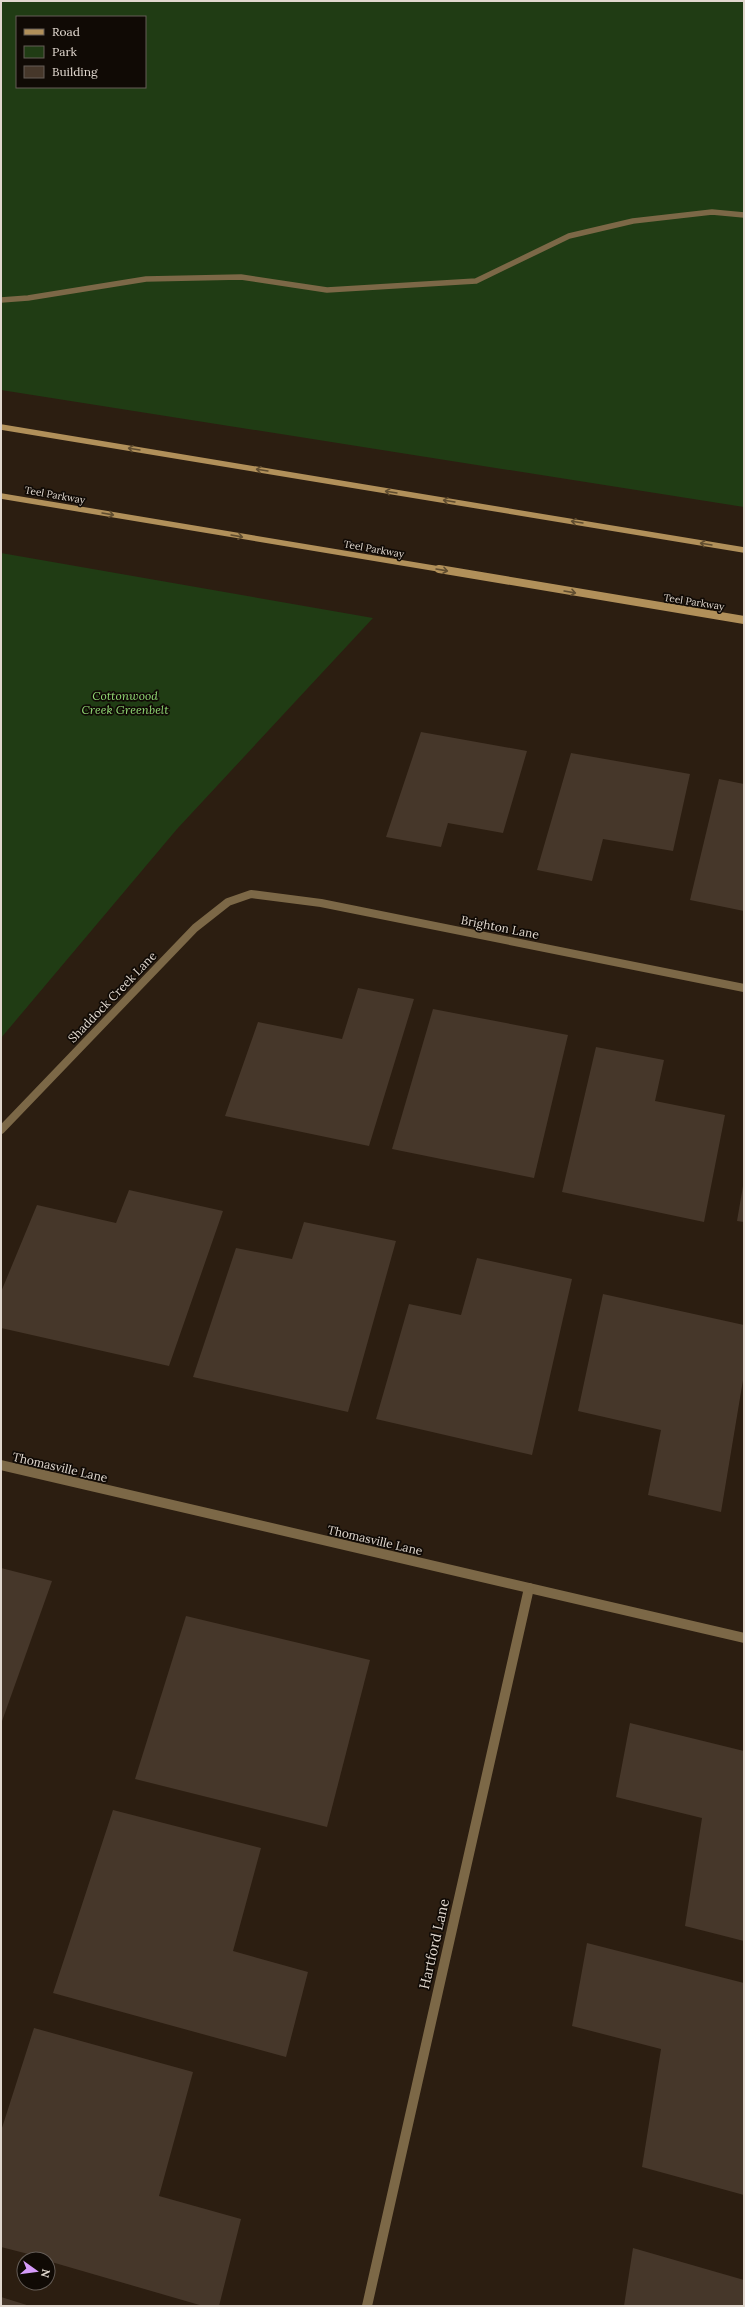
<svg xmlns="http://www.w3.org/2000/svg" width="745" height="2307" font-family="Lora,serif">
<rect width="100%" height="100%" fill="#2c1e11"/>
<!-- green -->
<g fill="#203c14" fill-rule="evenodd">
<path d="M1,1H744V507L1,390ZM17,17H145V87H17Z"/>
<polygon points="1,553 373,618 177,829 1,1038"/>
</g>
<!-- building -->
<g fill="#46372a">
<polygon points="421,732 527,751 503,833 448,823 441,847 386,837"/>
<polygon points="571,753 690,774 673,851 603,839 592,881 537,870"/>
<polygon points="719,779 744,784 744,911 690,900"/>
<polygon points="358,988 414,999 369,1146 225,1116 258,1022 342,1039"/>
<polygon points="433,1009 568,1035 534,1178 392,1149"/>
<polygon points="596,1047 664,1060 655,1101 725,1115 704,1222 562,1192"/>
<polygon points="743,1186 744,1186 744,1222 737,1221"/>
<polygon points="129,1190 223,1211 169,1366 1,1328 1,1292 37,1205 116,1223"/>
<polygon points="304,1222 396,1241 348,1412 193,1377 236,1248 292,1259"/>
<polygon points="477,1258 572,1279 532,1455 376,1419 409,1304 461,1315"/>
<polygon points="603,1294 744,1325 744,1374 721,1512 648,1495 661,1430 578,1411"/>
<polygon points="1,1568 52,1581 1,1724"/>
<polygon points="186,1616 370,1660 327,1827 135,1779"/>
<polygon points="630,1723 744,1751 744,1941 685,1926 702,1818 616,1797"/>
<polygon points="113,1810 261,1848 233,1951 308,1972 286,2057 53,1993"/>
<polygon points="587,1943 744,1983 744,2195 642,2167 661,2049 572,2026"/>
<polygon points="34,2028 193,2072 159,2196 241,2219 219,2306 203,2306 48,2261 48,2259 1,2247 1,2131"/>
<polygon points="633,2248 744,2280 744,2306 624,2306"/>
<polygon points="1,2297 30,2306 1,2306"/>
</g>
<g fill="none" stroke-linecap="round" stroke-linejoin="round">
<!-- lane -->
<polyline stroke="#7c6847" stroke-width="5.5" points="1,300 28,298 146,279 241,277 327,290 476,281 569,236 633,221 712,212 744,215"/>
<!-- street-far1 -->
<polyline stroke="#7c6847" stroke-width="8" points="1,1130 195,928 228,902 251,894 321,903 744,988"/>
<!-- street -->
<g stroke="#7c6847" stroke-width="10">
<polyline points="1,1465 744,1638"/>
<polyline points="367,2306 529,1588"/>
</g>
<!-- secondary-far1 -->
<g stroke="#b1905a" stroke-width="5.5">
<polyline points="1,427 744,550"/>
<polyline points="1,496 445,570"/>
</g>
<!-- secondary -->
<polyline stroke="#b1905a" stroke-width="8" points="439,569 744,620"/>
</g>
<!-- one-way arrows -->
<defs><path id="oneway-shaft" d="M-6 0H5M1.5-3L5.5 0L1.5 3" fill="none" stroke-width="1.6" stroke-linecap="round" stroke-linejoin="round"/></defs>
<g stroke="#604d30">
<use href="#oneway-shaft" transform="translate(134 449) rotate(-171)"/>
<use href="#oneway-shaft" transform="translate(262 470) rotate(-171)"/>
<use href="#oneway-shaft" transform="translate(391 492) rotate(-171)"/>
<use href="#oneway-shaft" transform="translate(449 501) rotate(-171)"/>
<use href="#oneway-shaft" transform="translate(108 514) rotate(10)"/>
<use href="#oneway-shaft" transform="translate(577 522) rotate(-171)"/>
<use href="#oneway-shaft" transform="translate(237 536) rotate(10)"/>
<use href="#oneway-shaft" transform="translate(706 544) rotate(-171)"/>
<use href="#oneway-shaft" transform="translate(442 570) rotate(10)"/>
<use href="#oneway-shaft" transform="translate(570 592) rotate(10)"/>
</g>
<g text-anchor="middle" dominant-baseline="central" stroke-width="3.5" stroke-linejoin="round" paint-order="stroke">
<!-- far-street labels -->
<g font-size="10" fill="#e1d8cf" stroke="#100a05">
<text transform="translate(55 495) rotate(10)">Teel Parkway</text>
<text transform="translate(374 549) rotate(10)">Teel Parkway</text>
<text transform="translate(694 602) rotate(9)">Teel Parkway</text>
</g>
<!-- park labels -->
<g font-size="12" font-style="italic" fill="#90d874" stroke="#100a05">
<text x="125" y="695">Cottonwood<tspan x="125" dy="14">Creek Greenbelt</tspan></text>
</g>
<!-- street labels -->
<g font-size="12" fill="#e1d8cf" stroke="#100a05">
<text transform="translate(500 927) rotate(11)">Brighton Lane</text>
<text transform="translate(112 997) rotate(-46)">Shaddock Creek Lane</text>
<text transform="translate(60 1467) rotate(13)">Thomasville Lane</text>
<text transform="translate(375 1540) rotate(13)">Thomasville Lane</text>
</g>
<!-- near-street labels -->
<g font-size="14" fill="#e1d8cf" stroke="#100a05">
<text transform="translate(434 1944) rotate(-77)">Hartford Lane</text>
</g>
</g>
<!-- border -->
<rect width="745" height="2307" fill="none" stroke="#e1d8cf" stroke-width="4"/>
<!-- legend -->
<rect x="16" y="16" width="130" height="72" fill="#100a05" stroke="#645c56"/>
<rect x="24" y="29" width="20" height="6" fill="#b1905a" stroke="#645c56"/>
<text x="52" y="36" font-size="12" fill="#e1d8cf">Road</text>
<rect x="24" y="46" width="20" height="12" fill="#203c14" stroke="#645c56"/>
<text x="52" y="56" font-size="12" fill="#e1d8cf">Park</text>
<rect x="24" y="66" width="20" height="12" fill="#46372a" stroke="#645c56"/>
<text x="52" y="76" font-size="12" fill="#e1d8cf">Building</text>
<!-- north arrow -->
<g transform="translate(36 2271) rotate(104)"><circle r="19" fill="#100a05" stroke="#645c56"/>
<path d="M0-3L7 15L0 10L-7 15Z" fill="#d59bfa"/>
<text y="-6" font-size="11" font-weight="bold" text-anchor="middle" fill="#e1d8cf">N</text>
</g>
</svg>
